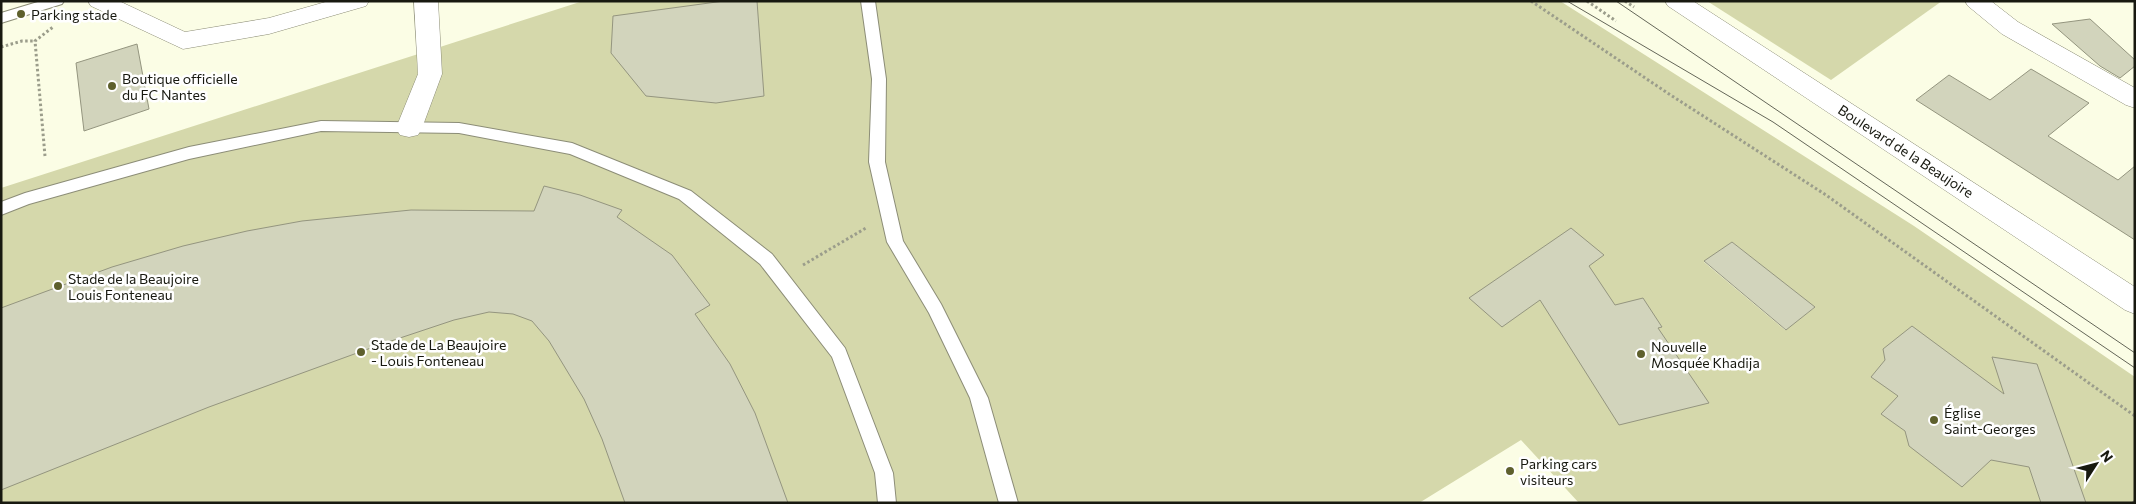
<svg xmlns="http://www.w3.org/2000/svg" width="2136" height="504" font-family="Commissioner,sans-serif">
<rect width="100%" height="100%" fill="#fbfde5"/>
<!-- green -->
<g fill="#d5d8ab" fill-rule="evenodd">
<path d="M583,1H1560L1914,226L2135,377V503H1579L1521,440L1419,503H1V188ZM1732,242L1814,307V308L1785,330L1704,262Z"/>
<polygon points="1707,1 1942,1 1831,80"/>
</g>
<!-- building -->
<g fill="#d2d4bc" stroke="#94957f">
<polygon points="724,1 757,1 764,96 716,103 646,96 611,53 613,16"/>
<polygon points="2090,19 2135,60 2135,66 2120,78 2100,66 2052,24"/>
<polygon points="137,44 149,109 84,131 76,63"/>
<polygon points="2031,69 2089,103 2048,136 2118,180 2135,166 2135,240 1916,100 1949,75 1990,100"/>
<polygon points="544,186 580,195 622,210 617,217 672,255 710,305 695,314 730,364 755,413 788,503 625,503 602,439 584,399 549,341 532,321 513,314 489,312 454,320 379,345 209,407 1,490 1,308 112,267 183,246 247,231 302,221 411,210 534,211"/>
<polygon points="1571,228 1604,255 1589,266 1615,305 1643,298 1662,327 1658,328 1709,403 1619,425 1540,300 1502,327 1469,298"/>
<polygon points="1732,242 1815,307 1786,330 1704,261"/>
<polygon points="1912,326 2004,394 1992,357 2037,364 2086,503 2041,503 2029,467 1991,460 1962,487 1909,446 1905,431 1881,414 1898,396 1871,377 1885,360 1883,349"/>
</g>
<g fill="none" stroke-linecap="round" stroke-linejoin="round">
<!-- lane casing -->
<g stroke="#8c8d77" stroke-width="2">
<g id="lane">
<polygon points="41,1 64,1 62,4 1,23 1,13"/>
<polygon points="861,1 875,1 886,79 885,162 903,241 941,304 988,398 1018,503 999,503 970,398 929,313 887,242 869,162 872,79"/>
<polygon points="321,121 459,123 572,143 691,191 772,254 845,348 893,473 896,503 878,503 875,473 832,357 760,264 679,199 570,154 459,133 321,131 189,159 29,204 1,215 1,202 25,193 189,147"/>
</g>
</g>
<!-- street casing -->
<g stroke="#8c8d77" stroke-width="1">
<g id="street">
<polygon points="88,1 119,1 185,32 269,18 329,1 369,1 366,6 269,34 183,49 91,6"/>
<polygon points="414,1 438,1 442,74 422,128 418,135 409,137 400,135 396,128 418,74"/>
<polygon points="1965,1 1991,1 2018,22 2135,88 2135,108 2126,105 2002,34 1968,6"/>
</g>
</g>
<!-- secondary casing -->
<g stroke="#8c8d77" stroke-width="1">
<polygon id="secondary" points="1665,1 1693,1 2135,287 2135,314 2125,310 1668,6"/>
</g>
<!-- path -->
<g stroke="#9b9d8b" stroke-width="3" stroke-dasharray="2.5 2.5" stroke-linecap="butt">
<polyline points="1531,1 1669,94 1826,195 2135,416"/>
<polyline points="1587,1 1616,21"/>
<polyline points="1625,1 1634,7"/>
<polyline points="1,47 22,41 35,41"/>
<polyline points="45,156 35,41 53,27"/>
<polyline points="803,265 866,228"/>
<polyline points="2133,503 2135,501"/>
</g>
<!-- lane -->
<use href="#lane" fill="#fff" fill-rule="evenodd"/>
<!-- street -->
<use href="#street" fill="#fff" fill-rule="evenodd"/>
<!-- secondary -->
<use href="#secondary" fill="#fff" fill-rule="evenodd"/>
<!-- tram -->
<g stroke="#646658" stroke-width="1">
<polyline points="1567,1 1773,122 2135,368"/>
<polyline points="1616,1 2135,353"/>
</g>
</g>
<!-- markers -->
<g fill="#5e602d" stroke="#fff" stroke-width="2">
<circle cx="21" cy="14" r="5"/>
<circle cx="112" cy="86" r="5"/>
<circle cx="58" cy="286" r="5"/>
<circle cx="361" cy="352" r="5"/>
<circle cx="1641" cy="354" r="5"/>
<circle cx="1934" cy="420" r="5"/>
<circle cx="1510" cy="471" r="5"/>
</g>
<g text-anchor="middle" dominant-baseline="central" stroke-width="5" stroke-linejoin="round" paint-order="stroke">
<!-- poi labels -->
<g font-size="14" fill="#181910" stroke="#fff" text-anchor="start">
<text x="31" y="14">Parking stade</text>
<text x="122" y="78">Boutique officielle<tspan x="122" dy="16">du FC Nantes</tspan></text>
<text x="68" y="278">Stade de la Beaujoire<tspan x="68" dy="16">Louis Fonteneau</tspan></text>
<text x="371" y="344">Stade de La Beaujoire<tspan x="371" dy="16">- Louis Fonteneau</tspan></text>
<text x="1651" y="346">Nouvelle<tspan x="1651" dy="16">Mosquée Khadija</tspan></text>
<text x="1944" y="412">Église<tspan x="1944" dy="16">Saint-Georges</tspan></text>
<text x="1520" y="463">Parking cars<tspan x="1520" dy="16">visiteurs</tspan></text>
</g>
<!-- street labels -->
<g font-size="14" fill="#181910" stroke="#fff">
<text transform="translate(1906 151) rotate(33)">Boulevard de la Beaujoire</text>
</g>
</g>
<!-- border -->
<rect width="2136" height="504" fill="none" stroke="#181910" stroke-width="5"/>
<!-- north arrow -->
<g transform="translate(2096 464) rotate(54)" stroke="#ffffff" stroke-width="4" paint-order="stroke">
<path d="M0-4L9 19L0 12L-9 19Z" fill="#181910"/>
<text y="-8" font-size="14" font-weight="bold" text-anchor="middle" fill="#181910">N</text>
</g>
</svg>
